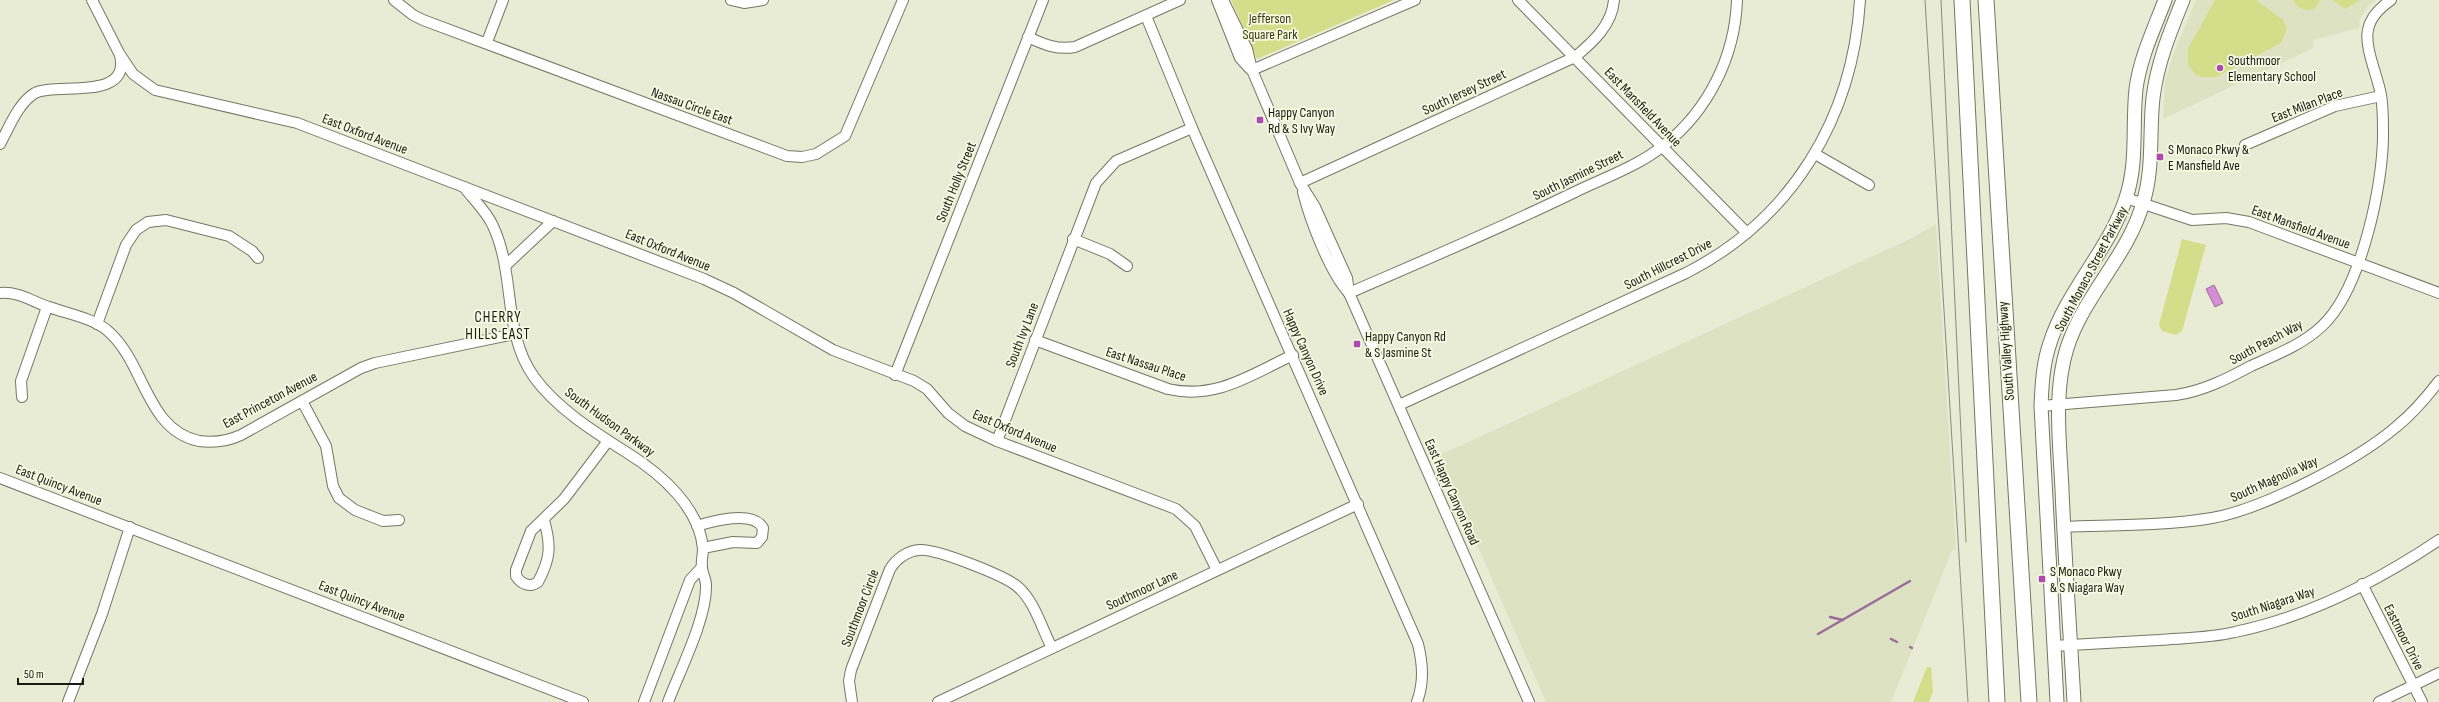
<svg xmlns="http://www.w3.org/2000/svg" width="2439" height="702" font-family="'Sofia Sans Condensed',sans-serif">
<rect width="100%" height="100%" fill="#e8ecd5"/>
<!-- built -->
<g fill="#dde2c3">
<polygon points="2196,0 2376,0 2368,6 2360,19 2359,28 2313,40 2313,48 2163,119 2165,82 2173,55"/>
<polygon points="1936,224 1956,550 1952,550 1891,702 1546,702 1438,456 1912,238"/>
</g>
<!-- green -->
<g fill="#d3de8b">
<polygon points="1231,0 1394,0 1257,59"/>
<polygon points="2215,0 2256,0 2283,20 2287,29 2281,43 2216,77 2201,77 2195,74 2188,65 2188,49"/>
<path d="M2293,0H2320L2315,8C2307,13 2297,8 2293,0Z"/>
<polygon points="2333,0 2360,0 2345,9"/>
<polygon points="2182,239 2206,245 2182,331 2176,335 2162,331 2159,325"/>
<polygon points="1927,667 1931,667 1933,691 1929,702 1913,702"/>
</g>
<!-- water -->
<polygon fill="#d48ed5" stroke="#9c6c9b" points="2214,285 2223,303 2215,307 2206,289"/>
<g fill="none" stroke-linecap="round" stroke-linejoin="round">
<!-- stream -->
<g stroke="#9c6c9b" stroke-width="2.5">
<polyline points="1830,617 1843,620"/>
<polyline points="1818,634 1910,581"/>
<polyline points="1891,639 1897,642"/>
<polyline points="1910,647 1912,648"/>
</g>
<!-- minor casing -->
<g stroke="#747763" stroke-width="12">
<g id="minor">
<polyline points="92,0 119,53 133,74 155,90 297,123 704,279 734,293 833,350 914,381 927,389 948,413 965,426 997,441 1176,509 1195,526 1217,570"/>
<polyline points="394,0 413,15 423,20 787,156 802,157 816,154 845,136 903,0"/>
<polyline points="731,0 744,3 763,0"/>
<polyline points="1217,0 1240,58 1250,69"/>
<polyline points="1223,0 1247,49 1252,70 1300,183 1315,207 1347,278 1349,293 1529,702"/>
<polyline points="1518,0 1747,233"/>
<path d="M1146,16L1192,128L1418,644C1423,665 1424,682 1417,702"/>
<path d="M1028,37C1045,45 1057,50 1075,47L1180,0"/>
<polyline points="487,42 503,0"/>
<polyline points="1252,70 1415,0"/>
<path d="M0,144C9,128 18,103 35,93C56,82 131,102 120,55"/>
<polyline points="2245,145 2335,106 2381,96"/>
<polyline points="1815,154 1869,185"/>
<path d="M1300,183L1575,57C1593,42 1612,25 1614,0"/>
<path d="M464,187C473,199 487,212 493,226C516,275 502,332 534,377C557,409 596,433 629,454C661,474 700,508 703,549C703,555 701,561 702,567C702,573 706,579 706,585C707,618 680,670 668,702"/>
<path d="M1303,192C1310,220 1330,273 1349,293"/>
<polyline points="2126,198 2192,220 2226,218 2249,222 2439,293"/>
<polyline points="1073,239 1110,254 1127,266"/>
<polyline points="505,266 553,221"/>
<path d="M0,293C18,291 33,302 49,307C68,314 93,318 108,331C145,363 146,430 199,441C214,443 228,441 241,435L361,368L375,363L514,334"/>
<path d="M1349,293C1425,260 1501,228 1575,192C1604,178 1638,166 1663,146C1708,111 1735,57 1737,0"/>
<polyline points="97,324 126,245 136,230 148,222 166,220 229,236 252,251 258,258"/>
<path d="M1035,340L1168,389C1216,400 1250,375 1293,355"/>
<polyline points="895,375 1043,0"/>
<polyline points="22,397 21,381 47,307"/>
<polyline points="302,401 326,446 333,486 339,498 355,510 383,521 399,520"/>
<path d="M1399,405L1686,273C1792,219 1853,118 1860,0"/>
<path d="M2041,406L2176,395C2203,391 2227,379 2251,366C2275,355 2302,345 2322,326C2361,290 2384,183 2383,131C2383,119 2383,106 2381,95C2378,77 2364,47 2368,30C2370,17 2381,7 2391,0"/>
<polyline points="997,441 1096,183 1116,161 1192,128"/>
<polyline points="0,478 583,702"/>
<path d="M544,520C551,545 551,558 538,582C530,588 521,584 516,576V570L531,531L564,499L608,441"/>
<path d="M697,526C713,521 753,510 763,528L762,537L757,543L733,542L703,548"/>
<path d="M2064,527C2113,525 2164,526 2212,518C2263,509 2356,461 2396,427C2412,414 2426,398 2439,381"/>
<polyline points="2362,584 2422,702"/>
<path d="M2053,646C2088,644 2124,642 2159,640C2184,638 2210,638 2235,632C2307,617 2378,581 2439,540"/>
<polyline points="68,702 102,614 130,527"/>
<polyline points="644,702 690,580 702,567"/>
<path d="M852,702L849,681L851,670L890,569C896,559 907,551 919,550C935,548 1006,576 1018,587C1035,602 1042,629 1052,648"/>
<polyline points="938,702 1358,504"/>
<polyline points="2379,702 2439,673"/>
</g>
</g>
<!-- major casing -->
<g stroke="#747763" stroke-width="15">
<g id="major">
<path d="M2057,702L2041,406C2042,384 2043,363 2050,343C2067,290 2109,250 2126,198C2138,162 2132,126 2136,89C2140,58 2154,29 2165,0"/>
<path d="M2074,702C2070,631 2065,561 2062,490C2060,444 2053,393 2067,348C2084,295 2128,256 2143,203C2154,168 2149,133 2153,98C2157,64 2170,32 2183,0"/>
</g>
</g>
<!-- highway casing -->
<g stroke="#747763" stroke-width="17">
<g id="highway">
<polyline points="1962,0 1997,702"/>
<polyline points="1986,0 2029,702"/>
</g>
</g>
<!-- minor -->
<use href="#minor" stroke="#fff" stroke-width="10"/>
<!-- major -->
<use href="#major" stroke="#fff" stroke-width="13"/>
<!-- highway -->
<use href="#highway" stroke="#fff" stroke-width="15"/>
<!-- tram -->
<g stroke="#898c7c" stroke-width="1">
<polyline points="1925,0 1968,702"/>
<polyline points="1941,0 1966,542"/>
</g>
</g>
<!-- markers -->
<g fill="#ad4ab0" stroke="#f6fae2" stroke-width="1.5">
<circle cx="2220" cy="68" r="4"/>
<rect x="1256" y="116" width="8" height="8" rx="2"/>
<rect x="2156" y="153" width="8" height="8" rx="2"/>
<rect x="1353" y="340" width="8" height="8" rx="2"/>
<rect x="2038" y="575" width="8" height="8" rx="2"/>
</g>
<g text-anchor="middle" dominant-baseline="central" stroke-width="3.5" stroke-linejoin="round" paint-order="stroke">
<!-- park labels -->
<g font-size="14" fill="#373b11" stroke="#f6fae2">
<text x="1270" y="18">Jefferson<tspan x="1270" dy="16">Square Park</tspan></text>
</g>
<!-- poi labels -->
<g font-size="14" fill="#1a1b13" stroke="#f6fae2" text-anchor="start">
<text x="2228" y="60">Southmoor<tspan x="2228" dy="16">Elementary School</tspan></text>
<text x="1268" y="112">Happy Canyon<tspan x="1268" dy="16">Rd &amp; S Ivy Way</tspan></text>
<text x="2168" y="149">S Monaco Pkwy &amp;<tspan x="2168" dy="16">E Mansfield Ave</tspan></text>
<text x="1365" y="336">Happy Canyon Rd<tspan x="1365" dy="16">&amp; S Jasmine St</tspan></text>
<text x="2050" y="571">S Monaco Pkwy<tspan x="2050" dy="16">&amp; S Niagara Way</tspan></text>
</g>
<!-- street labels -->
<g font-size="14" fill="#1a1b13" stroke="#f6fae2">
<text transform="translate(1464 92) rotate(-25)">South Jersey Street</text>
<text transform="translate(2307 105) rotate(-21)">East Milan Place</text>
<text transform="translate(692 106) rotate(20)">Nassau Circle East</text>
<text transform="translate(1643 107) rotate(46)">East Mansfield Avenue</text>
<text transform="translate(365 134) rotate(21)">East Oxford Avenue</text>
<text transform="translate(1578 175) rotate(-26)">South Jasmine Street</text>
<text transform="translate(956 182) rotate(-68)">South Holly Street</text>
<text transform="translate(2301 227) rotate(20)">East Mansfield Avenue</text>
<text transform="translate(668 250) rotate(22)">East Oxford Avenue</text>
<text transform="translate(1668 264) rotate(-27)">South Hillcrest Drive</text>
<text transform="translate(2091 269) rotate(-62)">South Monaco Street Parkway</text>
<text transform="translate(1022 335) rotate(-69)">South Ivy Lane</text>
<text transform="translate(2266 342) rotate(-28)">South Peach Way</text>
<text transform="translate(2006 351) rotate(-94)">South Valley Highway</text>
<text transform="translate(1306 352) rotate(66)">Happy Canyon Drive</text>
<text transform="translate(1146 364) rotate(18)">East Nassau Place</text>
<text transform="translate(270 400) rotate(-28)">East Princeton Avenue</text>
<text transform="translate(610 422) rotate(36)">South Hudson Parkway</text>
<text transform="translate(1015 431) rotate(23)">East Oxford Avenue</text>
<text transform="translate(2274 479) rotate(-24)">South Magnolia Way</text>
<text transform="translate(59 485) rotate(21)">East Quincy Avenue</text>
<text transform="translate(1452 492) rotate(66)">East Happy Canyon Road</text>
<text transform="translate(1142 590) rotate(-25)">Southmoor Lane</text>
<text transform="translate(362 601) rotate(21)">East Quincy Avenue</text>
<text transform="translate(2273 604) rotate(-18)">South Niagara Way</text>
<text transform="translate(860 608) rotate(-69)">Southmoor Circle</text>
<text transform="translate(2404 637) rotate(63)">Eastmoor Drive</text>
</g>
<!-- neighbourhood labels -->
<g font-size="15" letter-spacing="1" fill="#1a1b13" stroke="#f6fae2">
<text x="498" y="317">CHERRY<tspan x="498" dy="17">HILLS EAST</tspan></text>
</g>
</g>
<!-- scale -->
<path d="M18 678v6h65v-6" fill="none" stroke="#1a1b13" stroke-width="2"/>
<text x="24" y="678" font-size="12" fill="#1a1b13" stroke="#f6fae2" stroke-width="3" paint-order="stroke">50 m</text>
</svg>
